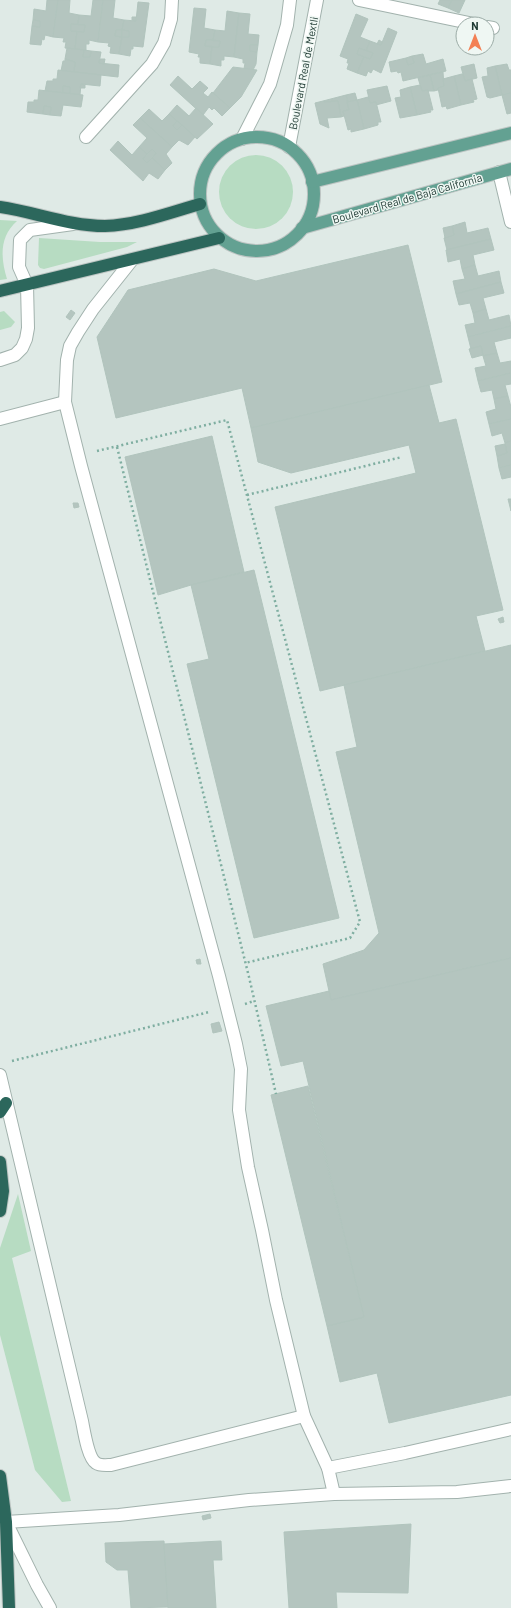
<svg xmlns="http://www.w3.org/2000/svg" width="511" height="1608" font-family="Barlow,sans-serif">
<rect width="100%" height="100%" fill="#dfeae6"/>
<!-- green -->
<g fill="#b7dcc2">
<circle cx="256" cy="192" r="37"/>
<path d="M0,220L17,221C0,236 0,256 7,279L0,280Z"/>
<polygon points="39,238 100,242 137,242 127,247 44,269 40,268 38,265"/>
<polygon points="4,311 15,322 11,327 0,330 0,312"/>
<polygon points="18,1194 31,1251 12,1258 71,1501 62,1502 35,1470 0,1335 0,1248"/>
</g>
<!-- building -->
<g fill="#b4c5bf" stroke="#b1c4bd">
<polygon points="47,0 58,0 53,37 45,35 44,40 42,39 41,45 30,44 32,26 40,27 40,21 33,20 34,9 46,11"/>
<polygon points="58,0 70,0 69,13 79,15 78,25 71,24 71,31 77,31 75,49 65,48 66,42 63,42 64,38 53,37"/>
<polygon points="93,0 103,0 98,42 89,40 89,44 86,44 86,51 75,49 77,31 84,32 85,25 78,25 79,15 91,16"/>
<polygon points="103,0 115,0 113,18 124,20 122,30 116,30 115,36 122,37 119,54 110,53 111,47 108,46 109,43 98,42"/>
<polygon points="440,0 452,0 448,8 438,4"/>
<polygon points="452,0 465,0 459,13 448,8"/>
<polygon points="138,2 149,3 143,47 133,46 133,49 131,49 130,56 119,54 122,37 129,37 129,31 122,30 124,20 136,21"/>
<polygon points="194,8 206,9 204,28 215,30 213,40 206,40 205,46 212,47 210,64 200,63 200,57 198,57 199,54 189,52"/>
<polygon points="227,11 239,13 234,57 224,56 224,60 221,60 221,66 210,64 212,47 219,47 220,41 213,40 215,30 225,31"/>
<polygon points="239,13 250,14 248,34 259,35 258,45 250,45 250,51 257,52 256,64 253,70 244,69 245,63 243,63 243,59 234,57"/>
<polygon points="356,14 368,19 360,37 370,41 366,51 359,48 357,54 364,57 357,73 347,69 349,63 347,63 348,59 340,56"/>
<polygon points="132,17 136,17 136,21 132,20"/>
<polygon points="33,20 40,21 40,27 32,26"/>
<polygon points="71,24 85,25 84,32 71,31"/>
<polygon points="388,28 397,32 381,73 373,69 371,73 368,71 366,76 357,73 364,57 370,59 373,53 366,51 370,41 381,45"/>
<polygon points="116,30 122,30 122,37 115,36"/>
<polygon points="122,30 129,31 129,37 122,37"/>
<polygon points="206,40 220,41 219,47 205,46"/>
<polygon points="379,40 382,42 381,45 377,44"/>
<polygon points="250,45 258,45 257,52 250,51"/>
<polygon points="67,48 84,50 83,57 90,57 91,51 101,52 99,63 119,65 118,77 74,72 75,62 65,59"/>
<polygon points="359,48 373,53 370,59 357,54"/>
<polygon points="84,50 91,51 90,57 83,57"/>
<polygon points="423,54 426,64 443,59 446,71 403,81 401,72 398,73 397,71 391,72 389,62 406,58 408,65 414,63 412,56"/>
<polygon points="412,56 414,63 408,65 406,58"/>
<polygon points="65,59 75,62 74,72 61,71 63,61 65,61"/>
<polygon points="100,59 105,59 104,64 99,63"/>
<polygon points="474,64 477,78 465,81 461,67"/>
<polygon points="507,64 509,70 511,70 511,93 502,95 495,66"/>
<polygon points="495,66 502,95 490,98 487,97 482,77 488,76 487,68"/>
<polygon points="233,67 257,70 241,97 230,108 213,93"/>
<polygon points="58,70 101,75 100,86 81,84 80,95 70,94 70,87 63,86 63,93 45,91 47,81 53,81 53,79 57,79"/>
<polygon points="443,72 444,86 438,88 438,90 434,91 430,75"/>
<polygon points="462,74 463,74 465,81 472,79 477,99 473,100 474,102 461,105 454,76"/>
<polygon points="430,75 434,91 422,91 418,78"/>
<polygon points="178,76 192,89 200,81 208,88 203,93 208,97 212,92 230,108 222,116 214,108 212,110 209,107 203,115 170,85"/>
<polygon points="454,76 461,105 447,109 446,106 442,107 438,88 444,86 443,79"/>
<polygon points="81,84 85,85 85,88 80,88"/>
<polygon points="420,85 422,91 428,90 433,110 430,110 431,112 417,115 410,87"/>
<polygon points="63,86 70,87 70,94 63,93"/>
<polygon points="387,86 391,101 376,105 376,102 370,103 367,90"/>
<polygon points="410,87 417,115 400,118 395,98 401,97 400,90"/>
<polygon points="39,90 83,95 81,107 63,105 61,116 50,115 51,107 44,106 43,114 27,112 28,102 34,102 34,100 38,100"/>
<polygon points="355,93 357,100 348,102 346,95"/>
<polygon points="511,93 511,113 507,114 502,95"/>
<polygon points="346,95 349,110 343,111 344,116 341,117 338,101 324,102 323,101"/>
<polygon points="368,97 370,103 376,102 381,122 378,122 378,125 364,129 357,100"/>
<polygon points="357,100 364,129 351,132 351,129 348,130 343,111 349,110 347,102"/>
<polygon points="323,101 324,102 338,101 341,117 327,118 329,128 320,124 315,103"/>
<polygon points="177,105 189,116 196,108 213,124 197,139 169,114"/>
<polygon points="44,106 51,107 50,115 43,114"/>
<polygon points="149,109 162,121 169,114 177,121 173,126 177,130 182,125 195,137 188,145 179,140 172,147 140,118"/>
<polygon points="140,118 172,147 166,154 172,163 165,170 152,158 156,153 152,149 147,154 139,147 147,138 133,125"/>
<polygon points="177,121 182,125 177,130 173,126"/>
<polygon points="118,141 132,155 139,147 147,154 143,159 147,163 152,158 165,170 158,179 149,173 143,181 110,150"/>
<polygon points="152,149 156,153 147,163 143,159"/>
<polygon points="465,222 467,233 488,228 491,239 447,250 444,238 454,235 452,226"/>
<polygon points="452,226 454,235 445,238 443,228"/>
<polygon points="491,239 494,250 473,255 475,265 462,269 460,259 448,262 446,250"/>
<polygon points="408,245 442,382 251,428 242,388 116,418 97,337 128,290 214,269 256,281"/>
<polygon points="475,265 478,276 499,271 501,282 456,294 453,281 465,279 462,269"/>
<polygon points="501,282 504,293 483,298 486,309 473,313 470,303 459,305 456,294"/>
<polygon points="486,309 489,320 509,315 511,326 468,337 465,325 475,323 473,313"/>
<polygon points="71,310 75,313 70,320 66,317"/>
<polygon points="511,326 511,338 494,342 497,353 483,356 481,346 471,349 468,337"/>
<polygon points="481,346 483,355 472,358 469,349"/>
<polygon points="497,353 500,363 511,361 511,373 478,381 475,368 486,366 483,356"/>
<polygon points="511,373 511,384 505,385 508,396 494,399 492,390 481,392 478,381"/>
<polygon points="429,385 439,423 456,419 503,610 476,616 485,651 320,691 275,507 416,473 409,445 291,473 258,462 251,428"/>
<polygon points="508,396 511,407 511,419 489,424 486,412 496,409 494,399"/>
<polygon points="511,419 511,441 505,443 502,433 492,436 489,424"/>
<polygon points="212,436 244,572 191,585 158,595 125,457"/>
<polygon points="511,441 511,465 499,468 497,456 507,453 505,443"/>
<polygon points="505,444 507,453 497,456 495,446"/>
<polygon points="511,465 511,477 502,479 499,468"/>
<polygon points="508,499 511,499 511,511"/>
<polygon points="73,503 78,503 79,507 74,508"/>
<polygon points="254,570 339,918 254,938 187,664 209,659 191,585"/>
<polygon points="503,617 504,622 500,623 498,619"/>
<polygon points="511,645 511,958 331,1000 323,964 364,950 379,933 336,752 357,747 344,685"/>
<polygon points="511,958 511,1395 389,1423 377,1373 340,1382 327,1326 364,1317 303,1061 281,1066 266,1006 329,991 331,1000"/>
<polygon points="200,959 201,964 197,964 196,960"/>
<polygon points="219,1022 222,1031 213,1033 211,1024"/>
<polygon points="308,1086 364,1317 327,1326 271,1095"/>
<polygon points="210,1514 211,1518 203,1520 202,1516"/>
<polygon points="411,1524 408,1593 336,1592 337,1608 289,1608 284,1532"/>
<polygon points="164,1541 168,1607 131,1608 128,1570 117,1570 106,1562 105,1543"/>
<polygon points="221,1541 222,1560 213,1560 216,1608 168,1608 164,1544"/>
</g>
<g fill="none" stroke-linecap="round" stroke-linejoin="round">
<!-- minor casing -->
<g stroke="#a2b2ad" stroke-width="14">
<g id="minor">
<polyline points="359,0 474,24"/>
<polyline points="487,27 493,28"/>
<polyline points="86,137 152,64 164,43 171,19 172,0"/>
<polyline points="242,139 270,84 287,25 290,0"/>
<polyline points="289,147 317,0"/>
<polyline points="499,172 511,222"/>
<polyline points="132,260 93,309 78,332 70,346 67,360 65,402 81,466 219,976 236,1044 241,1069 239,1110 248,1167 262,1230 276,1300 304,1416 328,1468 334,1494"/>
<polyline points="0,360 15,355 22,348 26,339 28,328 27,285 19,267 20,240 30,230 73,224"/>
<polyline points="0,419 65,402"/>
<path d="M0,1075L82,1421C84,1431 88,1458 96,1463C100,1466 107,1465 111,1465L304,1416"/>
<polyline points="328,1468 405,1453 511,1429"/>
<polyline points="50,1608 37,1585 6,1522 119,1515 249,1500 334,1494 457,1492 511,1486"/>
</g>
</g>
<!-- major casing -->
<g stroke="#bcc4c2" stroke-width="14">
<g id="major">
<circle cx="257" cy="194" r="57"/>
<polyline points="312,182 511,133"/>
<polyline points="302,228 511,169"/>
</g>
</g>
<!-- highway casing -->
<g stroke="#bcc4c2" stroke-width="14">
<g id="highway">
<path d="M0,207C35,212 69,226 105,226C137,225 169,213 200,204"/>
<polyline points="0,291 219,238"/>
<polyline points="0,1112 6,1103"/>
<polyline points="0,1162 3,1191 0,1211"/>
<polyline points="0,1476 6,1522 9,1608"/>
</g>
</g>
<!-- path -->
<g stroke="#7faea1" stroke-width="2.5" stroke-dasharray="2 3" stroke-linecap="butt">
<polyline points="117,447 249,977 276,1094"/>
<polyline points="97,451 227,420 360,922 350,938 245,963"/>
<polyline points="247,495 402,457"/>
<polyline points="245,1004 254,1001"/>
<polyline points="12,1061 209,1012"/>
</g>
<!-- minor -->
<use href="#minor" stroke="#fff" stroke-width="12"/>
<!-- major -->
<use href="#major" stroke="#63a192" stroke-width="12"/>
<!-- highway -->
<use href="#highway" stroke="#2c675c" stroke-width="12"/>
</g>
<g text-anchor="middle" dominant-baseline="central" stroke-width="3" stroke-linejoin="round" paint-order="stroke">
<!-- street labels -->
<g font-size="11" fill="#203b34" stroke="#eff7f3">
<text transform="translate(303 73) rotate(-79)">Boulevard Real de Mextli</text>
<text transform="translate(407 198) rotate(-16)">Boulevard Real de Baja California</text>
</g>
</g>
<!-- north arrow -->
<g transform="translate(475 36)"><circle r="19" fill="#eff7f3" stroke="#9caca7"/>
<path d="M0-3L7 15L0 10L-7 15Z" fill="#f38054"/>
<text y="-6" font-size="11" font-weight="bold" text-anchor="middle" fill="#203b34">N</text>
</g>
</svg>
